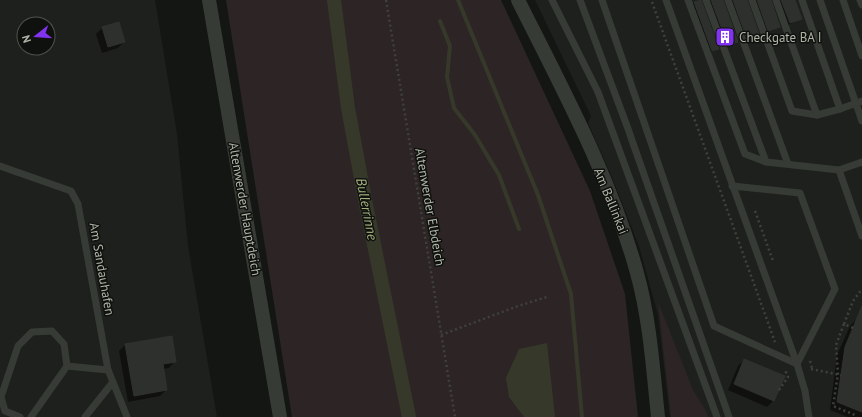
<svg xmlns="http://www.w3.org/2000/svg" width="862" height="417" font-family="'PT Sans',sans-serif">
<rect width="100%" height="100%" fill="#141614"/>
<!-- built -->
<g fill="#1e201d" fill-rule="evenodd">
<path d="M0,0H155L177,134L188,246L217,417H0ZM24,24H48V48H24Z"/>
<polygon points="535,0 862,0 862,417 670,417 658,315 639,246 611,175 588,123 591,116"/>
</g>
<!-- green -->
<g fill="#2d2425">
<polygon points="226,0 501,0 590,191 625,294 638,417 292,417"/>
<polygon points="658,302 693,390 705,409 708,417 671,417"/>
</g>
<!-- water -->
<polygon fill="#36392a" points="547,343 555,417 524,417 509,397 506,378 519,349"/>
<!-- shadow -->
<g fill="#0007">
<polygon points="708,0 723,0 737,42 735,43 726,47"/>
<polygon points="731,0 746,0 758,34 756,36 746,40"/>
<polygon points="755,0 771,0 779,27 777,28 767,32"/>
<polygon points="779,0 794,0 801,19 788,25"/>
<polygon points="694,2 718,49 716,50 710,52 693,4"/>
<polygon points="102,28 124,42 118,48 102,53 96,34"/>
<polygon points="858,318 862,320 862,417 848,417 830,410 837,355 850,326"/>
<polygon points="125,345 175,361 169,368 163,369 166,390 160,396 128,402 119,351"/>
<polygon points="744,360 773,401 767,407 728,390 738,366"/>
</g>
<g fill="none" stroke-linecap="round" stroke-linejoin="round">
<!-- stream -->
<g stroke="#36392a" stroke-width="4">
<polyline points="458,0 538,195 571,294 582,417"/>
<polyline points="440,21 450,46 447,77 454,108 475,135 499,175 519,229"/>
</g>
<!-- canal -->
<polyline stroke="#36392a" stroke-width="14" points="334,0 348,108 365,200 409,417"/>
</g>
<!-- building -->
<g fill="#2d302c" stroke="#2f322e">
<polygon points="701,0 719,49 712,51 694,2"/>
<polygon points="711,0 723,0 738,42 728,45"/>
<polygon points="733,0 747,0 759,34 747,39"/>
<polygon points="757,0 771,0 780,27 768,31"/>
<polygon points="781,0 795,0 802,19 790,23"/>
<polygon points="119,22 125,42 108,47 102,27"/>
<polygon points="862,306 862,412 837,402 845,347"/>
<polygon points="172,336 176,362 163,364 167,390 134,396 125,344"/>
<polygon points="744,359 785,376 774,401 734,384"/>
</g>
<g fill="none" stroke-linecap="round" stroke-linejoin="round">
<!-- path -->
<g stroke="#3e423b" stroke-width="2.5" stroke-dasharray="2 3" stroke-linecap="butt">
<polyline points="386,0 455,417"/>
<polyline points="652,2 775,342"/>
<polyline points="755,211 773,261"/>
<polyline points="844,324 853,301 862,289"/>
<polyline points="853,328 844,324 836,345 838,374 833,406 855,415"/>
<polyline points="441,335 518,306 547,297"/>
<polyline points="810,361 812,368"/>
<polyline points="811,369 841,375"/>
<polyline points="779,390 788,377 785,370"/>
</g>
<!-- lane -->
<g stroke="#373b35" stroke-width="7">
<polyline points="552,0 598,92 717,417"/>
<polyline points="580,0 627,126 729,417"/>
<polyline points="602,0 714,326 797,364 835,289 800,193 732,186"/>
<polyline points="666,0 797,364 805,391 809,417"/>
<polyline points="688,0 745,154 766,162 839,170 862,162"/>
<polyline points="706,0 766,162"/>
<polyline points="728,0 788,164"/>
<polyline points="752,0 792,111 817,115 840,109"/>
<polyline points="776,0 817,115"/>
<polyline points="802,0 840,109 862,101"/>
<polyline points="820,0 862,121"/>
<polyline points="843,0 862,56"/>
<polyline points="860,0 862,5"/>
<polyline points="0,166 71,191 78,204 108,370 113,382 85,417"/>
<polyline points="839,170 862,236"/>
<polyline points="67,366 108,370"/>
<polyline points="113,382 127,417"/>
<polyline points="20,417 5,411 1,397 18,346 32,332 52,331 64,344 67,366 31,417"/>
</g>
<!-- street -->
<g stroke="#373b35" stroke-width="14">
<polyline points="209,0 280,417"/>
<path d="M518,0C562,88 611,178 637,273C650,320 653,369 658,417"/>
</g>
</g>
<!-- icons -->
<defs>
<g id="building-square" transform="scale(1)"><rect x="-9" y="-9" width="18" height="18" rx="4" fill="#8133ef" stroke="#0f110f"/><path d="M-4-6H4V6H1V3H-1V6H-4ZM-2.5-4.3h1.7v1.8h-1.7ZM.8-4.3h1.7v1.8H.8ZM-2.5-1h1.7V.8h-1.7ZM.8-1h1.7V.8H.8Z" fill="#fff"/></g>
</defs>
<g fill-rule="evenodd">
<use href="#building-square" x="725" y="37"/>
</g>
<g text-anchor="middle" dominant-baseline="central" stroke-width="3" stroke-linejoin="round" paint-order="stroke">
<!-- poi labels -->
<g font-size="13" fill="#afb6a6" stroke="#0f110f" text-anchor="start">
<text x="739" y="37">Checkgate BA I</text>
</g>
<!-- street labels -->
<g font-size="13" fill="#afb6a6" stroke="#0f110f">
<text transform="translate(611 201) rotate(68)">Am Ballinkai</text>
<text transform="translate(430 207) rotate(80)">Altenwerder Elbdeich</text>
<text transform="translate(245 209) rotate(80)">Altenwerder Hauptdeich</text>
<text transform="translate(102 269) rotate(80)">Am Sandauhafen</text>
</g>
<!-- water labels -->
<g font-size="14" font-style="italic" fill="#a5b17d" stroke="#0f110f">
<text transform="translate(367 209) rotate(79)">Bullerrinne</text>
</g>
</g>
<!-- north arrow -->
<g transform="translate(36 36) rotate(253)"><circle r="19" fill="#0f110f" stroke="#4f534b"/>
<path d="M0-3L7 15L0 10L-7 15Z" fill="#8133ef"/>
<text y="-6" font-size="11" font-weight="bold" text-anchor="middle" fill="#afb6a6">N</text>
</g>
</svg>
